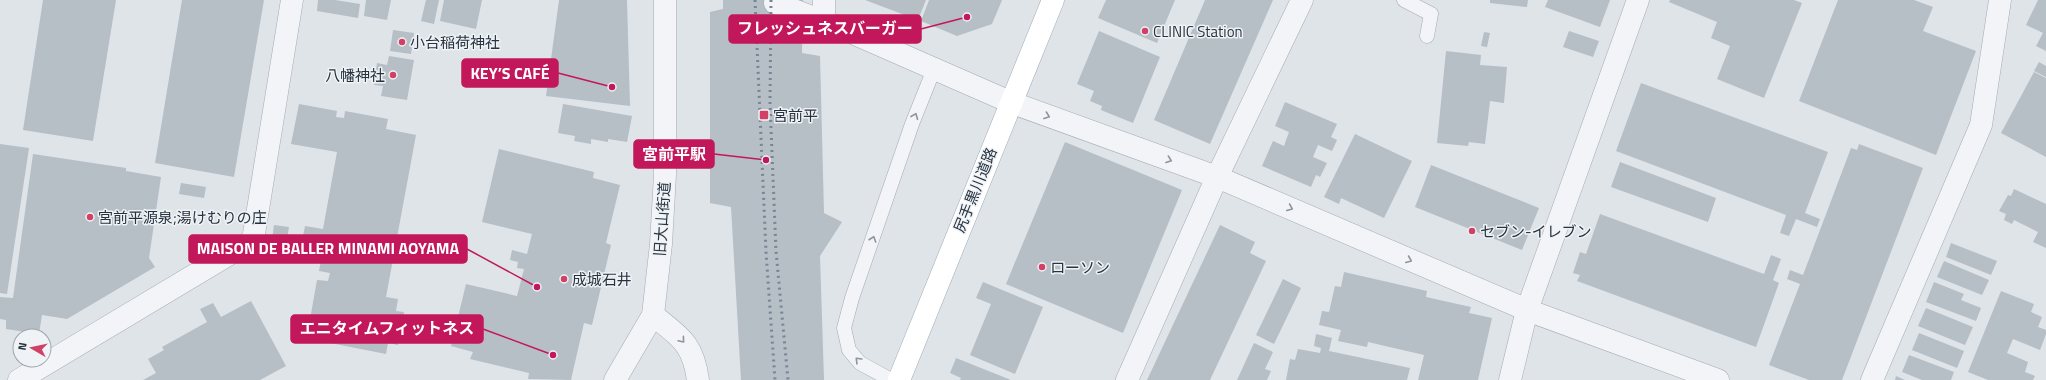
<svg xmlns="http://www.w3.org/2000/svg" width="2046" height="380" font-family="'Titillium Web','Noto Sans JP',sans-serif">
<rect width="100%" height="100%" fill="#dfe4e9"/>
<!-- building -->
<g fill="#b6bec6">
<polygon points="43,0 116,0 93,141 23,130"/>
<polygon points="182,0 264,0 234,177 155,163"/>
<polygon points="318,0 335,0 360,4 358,18 317,11"/>
<polygon points="366,0 391,0 387,20 364,16"/>
<polygon points="426,0 439,0 434,24 421,21"/>
<polygon points="444,0 482,0 476,29 440,21"/>
<polygon points="559,0 627,0 630,106 546,96"/>
<polygon points="723,0 803,0 802,53 820,56 824,213 842,222 820,256 824,380 741,380 731,207 710,203 710,12 723,9"/>
<polygon points="865,0 926,0 918,20"/>
<polygon points="929,0 1002,0 992,24 957,36 921,21"/>
<polygon points="1106,0 1175,0 1157,43 1098,18"/>
<polygon points="1205,0 1273,0 1210,144 1154,120"/>
<polygon points="1490,0 1528,0 1527,7 1490,3"/>
<polygon points="1548,0 1610,0 1600,27 1545,7"/>
<polygon points="1670,0 1794,0 1802,3 1764,98 1717,79 1730,46 1711,38 1717,22 1669,2"/>
<polygon points="1838,0 1914,0 1933,7 1923,31 1976,51 1936,155 1799,101"/>
<polygon points="2038,0 2046,0 2046,51 2036,46 2043,33 2026,25"/>
<polygon points="393,30 414,33 411,54 390,51"/>
<polygon points="1099,31 1160,57 1133,123 1101,110 1102,106 1090,101 1094,91 1077,84"/>
<polygon points="1569,31 1599,41 1593,57 1563,47"/>
<polygon points="1484,32 1490,33 1487,47 1481,46"/>
<polygon points="1446,51 1481,55 1480,65 1507,67 1504,103 1490,101 1485,144 1469,142 1468,146 1437,143"/>
<polygon points="389,56 414,60 407,100 381,96 383,86 374,85 377,63 387,65"/>
<polygon points="2039,62 2046,66 2046,77 2034,71"/>
<polygon points="2034,72 2046,78 2046,157 2001,133"/>
<polygon points="1641,83 1828,152 1805,213 1820,219 1817,227 1796,219 1789,236 1780,233 1786,215 1616,151"/>
<polygon points="1285,102 1337,124 1331,137 1337,140 1332,151 1318,145 1313,157 1327,163 1320,177 1316,175 1311,187 1262,166 1273,141 1284,146 1289,132 1275,126"/>
<polygon points="299,104 337,111 336,117 344,118 345,111 388,119 386,129 416,135 386,297 398,299 396,311 404,312 398,345 388,343 386,354 320,341 323,327 309,325 317,280 328,281 330,273 319,271 324,245 302,241 305,226 323,229 337,152 291,144"/>
<polygon points="563,104 632,116 627,142 608,139 608,142 591,139 591,144 574,141 575,136 558,133"/>
<polygon points="1355,134 1412,161 1384,218 1341,198 1339,204 1324,197"/>
<polygon points="1065,142 1182,190 1123,333 1006,284"/>
<polygon points="0,144 29,148 7,294 0,293"/>
<polygon points="1859,144 1923,168 1842,380 1809,380 1769,365 1800,284 1787,279 1790,270 1803,275 1851,148 1857,150"/>
<polygon points="499,149 594,172 593,178 620,185 606,243 611,245 592,325 584,323 571,380 528,379 529,373 470,359 473,352 451,346 466,284 517,296 524,269 517,268 518,262 510,260 512,250 527,254 532,234 482,222"/>
<polygon points="33,154 126,168 126,171 161,177 149,258 155,267 67,319 42,315 39,334 6,329 6,320 0,319 0,297 13,298"/>
<polygon points="1620,162 1716,198 1708,222 1611,187"/>
<polygon points="1431,165 1539,208 1522,250 1415,207"/>
<polygon points="181,183 206,187 204,198 179,194"/>
<polygon points="2014,189 2046,204 2046,248 2033,242 2038,232 2014,220 2012,224 2004,220 2006,214 1999,211 2008,195 2011,196"/>
<polygon points="1600,214 1764,274 1771,255 1781,259 1773,280 1779,283 1756,347 1577,281 1580,275 1573,273 1580,252 1586,254"/>
<polygon points="274,225 289,227 285,251 271,249"/>
<polygon points="1220,225 1255,242 1250,253 1266,261 1210,380 1147,380"/>
<polygon points="1951,243 1997,261 1991,275 1946,257"/>
<polygon points="1944,261 1989,280 1982,295 1937,277"/>
<polygon points="1344,272 1427,291 1426,297 1471,307 1469,313 1492,318 1478,380 1418,380 1424,355 1368,342 1367,347 1338,341 1341,330 1319,325 1322,311 1329,312 1335,286 1341,287"/>
<polygon points="1283,279 1301,288 1274,344 1256,335"/>
<polygon points="983,282 1043,307 1015,374 970,355 991,304 976,298"/>
<polygon points="1934,282 1964,294 1961,300 1981,308 1976,321 1926,302"/>
<polygon points="2001,291 2034,304 2031,312 2042,317 2038,327 2046,330 2046,334 2040,350 2013,339 2007,353 2028,362 2025,372 2035,376 2033,380 1988,380 1968,372"/>
<polygon points="251,301 286,366 260,380 143,380 156,373 148,359 164,350 162,347 207,322 200,309 213,303 221,317"/>
<polygon points="1926,308 1973,327 1965,345 1918,326"/>
<polygon points="1919,333 1964,351 1957,368 1912,350"/>
<polygon points="1316,334 1332,338 1329,351 1410,368 1407,380 1286,380 1290,359 1295,360 1298,349 1320,353 1321,348 1314,346"/>
<polygon points="1254,343 1273,352 1265,369 1271,371 1267,380 1237,380"/>
<polygon points="1909,355 1954,372 1951,380 1922,380 1902,372"/>
<polygon points="956,358 1011,380 960,380 961,378 950,373"/>
<polygon points="1896,376 1905,380 1895,380"/>
</g>
<g fill="none" stroke-linecap="round" stroke-linejoin="round">
<!-- service casing -->
<g stroke="#a4abb3" stroke-width="15">
<g id="service">
<polyline points="1404,0 1431,14 1427,36"/>
<polyline points="891,380 860,363 849,350 844,328 852,298 912,124 934,69"/>
</g>
</g>
<!-- minor casing -->
<g stroke="#a4abb3" stroke-width="23">
<g id="minor">
<polyline points="775,3 841,28 1010,102 1217,177 1527,310 1718,380"/>
<polyline points="824,21 824,0"/>
<path d="M653,315C680,337 693,343 698,380"/>
<polyline points="19,380 253,240 292,0"/>
<polyline points="1127,380 1217,177 1302,0"/>
<polyline points="1510,380 1527,310 1638,0"/>
<polyline points="1872,380 1981,125 2000,0"/>
</g>
</g>
<!-- tertiary casing -->
<g stroke="#a4abb3" stroke-width="23">
<polyline id="tertiary" points="615,380 653,315 661,244 665,175 665,0"/>
</g>
<!-- primary casing -->
<g stroke="#9eaab5" stroke-width="23">
<polyline id="primary" points="899,380 1053,0"/>
</g>
<!-- service -->
<use href="#service" stroke="#f2f4f7" stroke-width="14"/>
<!-- minor -->
<use href="#minor" stroke="#f2f4f7" stroke-width="22"/>
<!-- tertiary -->
<use href="#tertiary" stroke="#f2f4f7" stroke-width="22"/>
<!-- primary -->
<use href="#primary" stroke="#fff" stroke-width="22"/>
<!-- rail -->
<g stroke="#788593" stroke-width="3" stroke-dasharray="2 4" stroke-linecap="butt">
<polyline points="755,0 766,252 775,380"/>
<polyline points="771,0 770,104 776,251 788,380"/>
</g>
</g>
<!-- one-way arrows -->
<defs><path id="oneway-chevron" d="M-2-3.5L2.5 0L-2 3.5" fill="none" stroke-width="1.6" stroke-linecap="round" stroke-linejoin="round"/></defs>
<g stroke="#8d949c">
<use href="#oneway-chevron" transform="translate(915 116) rotate(-68)"/>
<use href="#oneway-chevron" transform="translate(1047 116) rotate(20)"/>
<use href="#oneway-chevron" transform="translate(1169 160) rotate(20)"/>
<use href="#oneway-chevron" transform="translate(1290 208) rotate(23)"/>
<use href="#oneway-chevron" transform="translate(873 239) rotate(-71)"/>
<use href="#oneway-chevron" transform="translate(1409 260) rotate(23)"/>
<use href="#oneway-chevron" transform="translate(682 340) rotate(50)"/>
<use href="#oneway-chevron" transform="translate(858 360) rotate(-135)"/>
</g>
<!-- markers -->
<g fill="#d14166" stroke="#eff3f6" stroke-width="1.5">
<circle cx="1145" cy="31" r="4"/>
<circle cx="402" cy="42" r="4"/>
<circle cx="393" cy="75" r="4"/>
<rect x="759" y="110" width="10" height="10" rx="2"/>
<circle cx="90" cy="217" r="4"/>
<circle cx="1472" cy="231" r="4"/>
<circle cx="1042" cy="267" r="4"/>
<circle cx="564" cy="279" r="4"/>
</g>
<g text-anchor="middle" dominant-baseline="central" stroke-width="3" stroke-linejoin="round" paint-order="stroke">
<!-- poi labels -->
<g font-size="15" fill="#283340" stroke="#eff3f6" text-anchor="start">
<text x="1153" y="31">CLINIC Station</text>
<text x="410" y="42">小台稲荷神社</text>
<text x="385" y="75" text-anchor="end">八幡神社</text>
<text x="773" y="115">宮前平</text>
<text x="98" y="217">宮前平源泉;湯けむりの庄</text>
<text x="1480" y="231">セブン-イレブン</text>
<text x="1050" y="267">ローソン</text>
<text x="572" y="279">成城石井</text>
</g>
<!-- street labels -->
<g font-size="15" fill="#283340" stroke="#eff3f6">
<text transform="translate(975 190) rotate(-68)">尻手黒川道路</text>
<text transform="translate(662 219) rotate(-86)">旧大山街道</text>
</g>
</g>
<!-- callouts -->
<path fill="none" stroke="#c2185b" stroke-width="1.5" d="M967 17L921 29M612 87L558 73M766 160L714 154M537 287L467 249M553 355L483 329"/>
<g fill="#c2185b" stroke="#eff3f6" stroke-width="1.5">
<circle cx="967" cy="17" r="4"/>
<circle cx="612" cy="87" r="4"/>
<circle cx="766" cy="160" r="4"/>
<circle cx="537" cy="287" r="4"/>
<circle cx="553" cy="355" r="4"/>
</g>
<g fill="#c2185b" stroke="#c2185b" stroke-width="1.5">
<rect x="729" y="15" width="192" height="28" rx="4"/>
<rect x="462" y="59" width="96" height="28" rx="4"/>
<rect x="634" y="140" width="80" height="28" rx="4"/>
<rect x="189" y="235" width="278" height="28" rx="4"/>
<rect x="291" y="315" width="192" height="28" rx="4"/>
</g>
<g font-size="16" text-anchor="middle" font-weight="bold" fill="#fff">
<text x="825" y="34">フレッシュネスバーガー</text>
<text x="510" y="79">KEY’S CAFÉ</text>
<text x="674" y="160">宮前平駅</text>
<text x="328" y="254">MAISON DE BALLER MINAMI AOYAMA</text>
<text x="387" y="334">エニタイムフィットネス</text>
</g>
<!-- north arrow -->
<g transform="translate(32 348) rotate(279)"><circle r="19" fill="#eff3f6" stroke="#9fa6ad"/>
<path d="M0-3L7 15L0 10L-7 15Z" fill="#d14166"/>
<text y="-6" font-size="11" font-weight="bold" text-anchor="middle" fill="#283340">N</text>
</g>
</svg>
